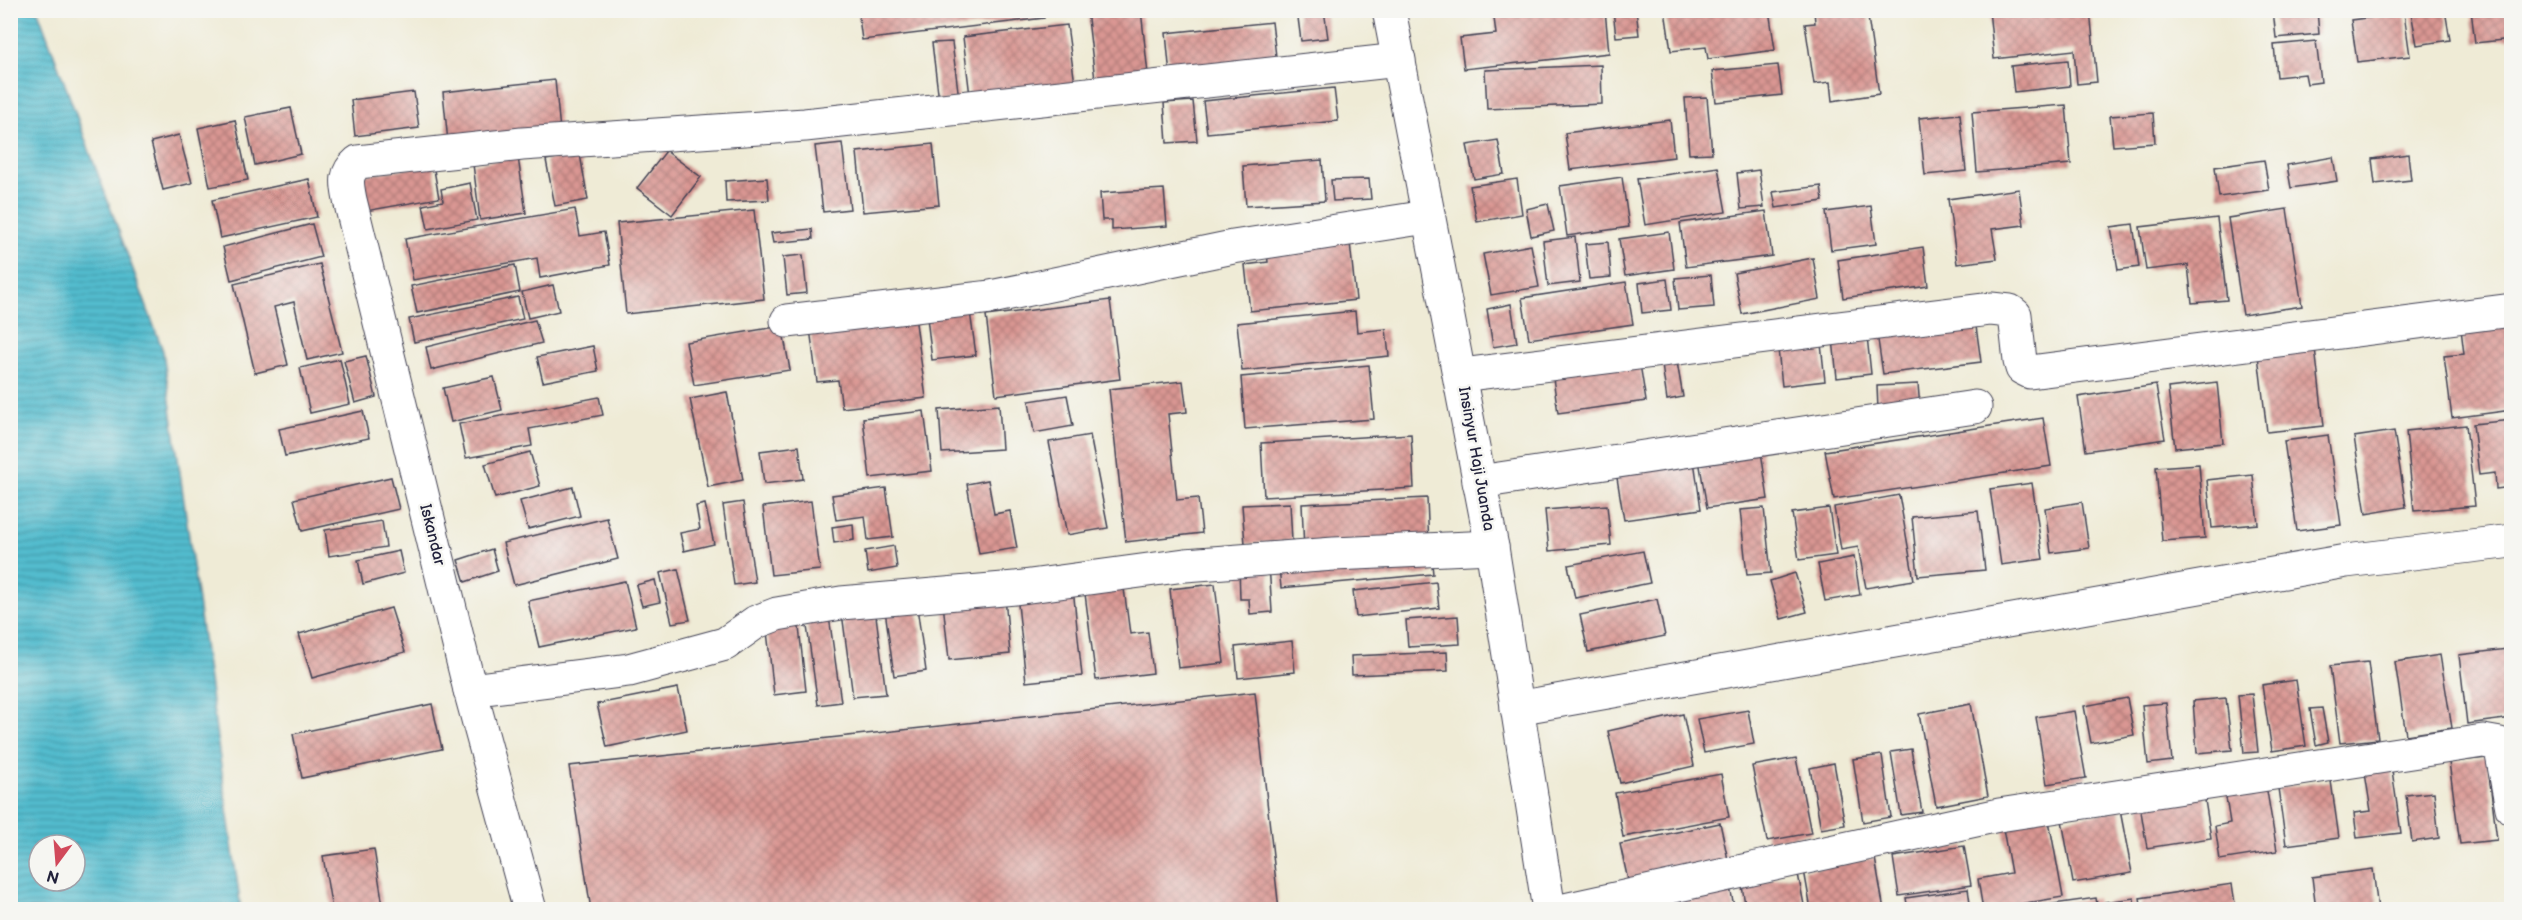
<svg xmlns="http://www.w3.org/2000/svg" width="2522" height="920" font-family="'Balsamiq Sans',sans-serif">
<defs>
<pattern id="water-rules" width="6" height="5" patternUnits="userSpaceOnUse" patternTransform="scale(1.5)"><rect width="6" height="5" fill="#52bcce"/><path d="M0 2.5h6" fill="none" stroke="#4498a8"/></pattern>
<pattern id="building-cross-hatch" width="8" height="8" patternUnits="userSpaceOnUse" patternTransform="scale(1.5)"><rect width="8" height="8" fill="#da9793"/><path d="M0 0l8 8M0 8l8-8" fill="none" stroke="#b07b79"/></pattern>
</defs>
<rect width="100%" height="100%" fill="#f6f6f2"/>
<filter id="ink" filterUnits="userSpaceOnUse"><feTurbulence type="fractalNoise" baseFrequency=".0167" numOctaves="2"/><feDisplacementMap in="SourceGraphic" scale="12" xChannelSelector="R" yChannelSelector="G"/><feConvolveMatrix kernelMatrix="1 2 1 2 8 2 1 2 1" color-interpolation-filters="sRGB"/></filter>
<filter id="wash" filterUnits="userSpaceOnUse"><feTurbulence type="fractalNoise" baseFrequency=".008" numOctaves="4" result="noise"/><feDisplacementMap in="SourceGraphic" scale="24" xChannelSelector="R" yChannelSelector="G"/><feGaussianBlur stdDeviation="1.35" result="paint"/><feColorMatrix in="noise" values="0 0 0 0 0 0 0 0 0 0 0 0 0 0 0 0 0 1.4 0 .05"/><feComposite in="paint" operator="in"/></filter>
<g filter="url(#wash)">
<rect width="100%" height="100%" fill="#efebd6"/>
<!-- water -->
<path fill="url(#water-rules)" stroke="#3a6f84" stroke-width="1.5" fill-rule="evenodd" d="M10,11H38L163,351L241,909H11ZM39,845H75V881H39Z"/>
<g id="blocks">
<!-- building -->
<g fill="url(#building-cross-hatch)">
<polygon points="858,10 1043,10 1044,18 862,40"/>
<polygon points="1087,10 1141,10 1148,74 1095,80"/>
<polygon points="1297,10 1324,10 1328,38 1301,41"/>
<polygon points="1493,10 1605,10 1609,53 1464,69 1460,38 1496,34"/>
<polygon points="1613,10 1636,10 1639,35 1616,37"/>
<polygon points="1665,10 1769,10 1775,50 1708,59 1706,47 1671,51"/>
<polygon points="1814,10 1867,10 1879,94 1832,101 1830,82 1814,84 1805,24 1815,23"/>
<polygon points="1989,10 2090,10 2097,82 2077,84 2074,50 1994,59"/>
<polygon points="2273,10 2317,10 2319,34 2276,38"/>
<polygon points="2340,10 2371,10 2371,12 2341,16"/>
<polygon points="2422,10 2445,10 2450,40 2417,45 2411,12"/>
<polygon points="2471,10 2512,10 2512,39 2475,43"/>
<polygon points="2404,13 2410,56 2357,62 2351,20"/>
<polygon points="1272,22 1277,65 1170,76 1166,33"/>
<polygon points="1067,25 1075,84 970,96 963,37"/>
<polygon points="2316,41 2321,82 2307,84 2305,74 2277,77 2274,45"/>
<polygon points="952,42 959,99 939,101 932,43"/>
<polygon points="2068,60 2070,86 2014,92 2011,66"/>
<polygon points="1601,65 1602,104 1487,109 1485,70"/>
<polygon points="1778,65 1782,95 1716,102 1712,71"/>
<polygon points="555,80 560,130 448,142 443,92"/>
<polygon points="1334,88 1338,121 1207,133 1203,101"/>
<polygon points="414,92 419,128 355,136 351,100"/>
<polygon points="1707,97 1712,153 1689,154 1685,98"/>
<polygon points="1193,101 1197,141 1167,143 1164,103"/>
<polygon points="2066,105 2071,164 1977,172 1972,112"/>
<polygon points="291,108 301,154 255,165 245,117"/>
<polygon points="2153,113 2155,143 2113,146 2110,116"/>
<polygon points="1960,114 1966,171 1925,175 1919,118"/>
<polygon points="235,120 248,180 210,187 198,128"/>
<polygon points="1670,120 1674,157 1570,170 1565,133"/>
<polygon points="179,135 192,183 163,190 151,142"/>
<polygon points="1498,140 1504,174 1474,179 1467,145"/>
<polygon points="842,143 850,209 823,212 815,146"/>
<polygon points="933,144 939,205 863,212 857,152"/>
<polygon points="666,151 701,177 672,215 637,188"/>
<polygon points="580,154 588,200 555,206 546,160"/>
<polygon points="2408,154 2411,180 2375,184 2372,159"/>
<polygon points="518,157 526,213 480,220 473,164"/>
<polygon points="2333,157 2337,181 2291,188 2287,165"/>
<polygon points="1322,160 1325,201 1246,206 1243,166"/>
<polygon points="2264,160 2269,190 2219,197 2215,167"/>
<polygon points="433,164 439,198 366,211 359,176"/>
<polygon points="1718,167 1726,212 1645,225 1637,179"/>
<polygon points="1759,170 1764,207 1741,209 1737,173"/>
<polygon points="1622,177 1629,227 1567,236 1560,186"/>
<polygon points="767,178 769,200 726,202 725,181"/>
<polygon points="309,179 317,217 220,238 212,200"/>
<polygon points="1369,179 1371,199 1333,201 1331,180"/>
<polygon points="1517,179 1522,214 1477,222 1470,186"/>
<polygon points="470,183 477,220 428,229 423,205 443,201 441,189"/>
<polygon points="1821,186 1823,201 1776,208 1773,192"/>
<polygon points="1164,189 1167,226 1112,230 1112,220 1102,220 1100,193"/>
<polygon points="2019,189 2024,225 1992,229 1997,259 1957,264 1948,199"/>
<polygon points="1548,204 1554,231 1531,236 1526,209"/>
<polygon points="1871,206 1876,244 1831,250 1826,212"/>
<polygon points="575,209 580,236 604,232 610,265 540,278 537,258 413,280 405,239"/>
<polygon points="2287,209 2302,306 2243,315 2228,218"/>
<polygon points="754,210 764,299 626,314 617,223"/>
<polygon points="1766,211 1772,256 1686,267 1680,223"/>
<polygon points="2217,218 2227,300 2192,303 2188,265 2146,270 2140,227"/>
<polygon points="312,224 321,257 231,280 223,247"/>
<polygon points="2133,224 2139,267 2118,270 2111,227"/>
<polygon points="812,229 813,239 773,243 771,233"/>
<polygon points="1669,232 1674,269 1625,276 1619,239"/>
<polygon points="1349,233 1356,300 1250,311 1245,265 1268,262 1266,242"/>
<polygon points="1575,237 1580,282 1548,286 1543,241"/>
<polygon points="1608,242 1611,277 1589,279 1585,244"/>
<polygon points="1531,245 1539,287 1491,295 1483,254"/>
<polygon points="1923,247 1928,286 1843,298 1838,260"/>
<polygon points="803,255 807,293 787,295 783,257"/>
<polygon points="1813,258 1820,299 1742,314 1734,273"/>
<polygon points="320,264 342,352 307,360 294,302 274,307 288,365 255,373 234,284"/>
<polygon points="515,265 520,292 417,313 411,286"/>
<polygon points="1711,275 1714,307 1678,310 1675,278"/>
<polygon points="1667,279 1671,310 1642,313 1639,283"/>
<polygon points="1626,282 1633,324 1529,339 1522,298"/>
<polygon points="553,285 559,311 528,318 522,292"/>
<polygon points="518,297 523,319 414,342 409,319"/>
<polygon points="1110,300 1120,379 996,395 986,316"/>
<polygon points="969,304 976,355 932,360 926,309"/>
<polygon points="1511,304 1517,343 1493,347 1487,309"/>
<polygon points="914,308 926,398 842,408 838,380 817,382 809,321"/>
<polygon points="1355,311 1357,332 1386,329 1389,356 1242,371 1237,323"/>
<polygon points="1975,319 1981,362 1883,374 1877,333"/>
<polygon points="535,320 542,343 431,370 426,347"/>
<polygon points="2507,324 2512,355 2512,410 2452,418 2444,356 2464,354 2461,329"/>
<polygon points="782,326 790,370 694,385 686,342"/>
<polygon points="1867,336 1871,374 1837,378 1833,339"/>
<polygon points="1821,344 1825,381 1782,386 1778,349"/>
<polygon points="593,346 598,371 543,382 537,357"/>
<polygon points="2315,348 2324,426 2267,432 2258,355"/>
<polygon points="366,356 376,397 355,403 344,361"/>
<polygon points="1676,356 1683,397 1667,400 1661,358"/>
<polygon points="1639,358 1646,401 1558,413 1552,371"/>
<polygon points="340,359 350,404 310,413 300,368"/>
<polygon points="1369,365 1374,419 1245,429 1241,377"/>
<polygon points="494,377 502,410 451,422 443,388"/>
<polygon points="1183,381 1187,412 1168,414 1177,500 1198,498 1202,533 1126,542 1109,389"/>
<polygon points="2217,382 2223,443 2175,448 2168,388"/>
<polygon points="1918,384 1920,408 1878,410 1877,386"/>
<polygon points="2156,385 2165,439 2086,451 2078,397"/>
<polygon points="727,392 743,480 708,487 690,399"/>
<polygon points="1067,395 1073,426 1034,433 1029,401"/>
<polygon points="599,397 603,415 529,429 532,446 466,458 459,424"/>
<polygon points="999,405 1002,449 942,453 939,410"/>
<polygon points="363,411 369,438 285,456 279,429"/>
<polygon points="924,411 932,471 870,478 863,418"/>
<polygon points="2043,418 2051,466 1834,499 1825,451"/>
<polygon points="2512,420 2512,487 2496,489 2495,473 2479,475 2473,424"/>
<polygon points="2466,425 2475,506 2414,511 2406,431"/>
<polygon points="2394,431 2406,507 2366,514 2354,437"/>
<polygon points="1411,434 1414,488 1264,497 1261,443"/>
<polygon points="1090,435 1108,528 1067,535 1049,442"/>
<polygon points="2328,435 2341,525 2297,531 2284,441"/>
<polygon points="1760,445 1768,499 1707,508 1698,454"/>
<polygon points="799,446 803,479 764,484 760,451"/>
<polygon points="530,452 540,486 495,498 485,464"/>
<polygon points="1693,454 1701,509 1624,520 1615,466"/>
<polygon points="2199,464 2205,538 2162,541 2156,467"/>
<polygon points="2253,475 2258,524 2212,528 2207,480"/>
<polygon points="391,477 399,509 302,531 294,499"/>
<polygon points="988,480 994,514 1010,511 1017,548 979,554 967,484"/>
<polygon points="2032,483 2043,559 2001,565 1990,489"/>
<polygon points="573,487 580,516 528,529 520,501"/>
<polygon points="886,488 893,537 868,540 865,516 836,520 832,495"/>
<polygon points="1899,495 1914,580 1866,588 1858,547 1841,550 1834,507"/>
<polygon points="1427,498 1429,546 1304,551 1302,504"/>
<polygon points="811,501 820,570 771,575 763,507"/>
<polygon points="743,502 755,582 734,585 723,505"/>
<polygon points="2082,502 2089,548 2051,553 2045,508"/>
<polygon points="1290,503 1292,541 1245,544 1242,505"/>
<polygon points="705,504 714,544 684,551 680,533 700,529 696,506"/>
<polygon points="1607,505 1611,545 1549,551 1545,510"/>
<polygon points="1764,508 1771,573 1747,575 1740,510"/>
<polygon points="1829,508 1836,555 1799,560 1792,513"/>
<polygon points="1978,511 1985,570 1918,576 1912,517"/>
<polygon points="607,518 618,559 514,585 503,543"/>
<polygon points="382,521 386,547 329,556 325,530"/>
<polygon points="853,524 854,540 834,543 832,527"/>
<polygon points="894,546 897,568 868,573 865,551"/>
<polygon points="492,549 498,571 465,582 458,560"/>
<polygon points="399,551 404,573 363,584 358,560"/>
<polygon points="1643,551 1650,583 1575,598 1568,565"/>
<polygon points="1431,554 1433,574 1281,588 1279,567"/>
<polygon points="1854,557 1860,595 1825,601 1818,564"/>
<polygon points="1269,564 1272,612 1250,614 1249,599 1240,599 1239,566"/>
<polygon points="678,569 690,620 672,623 660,573"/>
<polygon points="1795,573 1807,612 1781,619 1770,581"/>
<polygon points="655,580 660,602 642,606 636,585"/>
<polygon points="625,581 636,627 539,647 528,601"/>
<polygon points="1123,581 1130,634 1148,632 1153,673 1096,680 1084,586"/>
<polygon points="1436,582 1439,608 1356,617 1353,591"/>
<polygon points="1215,584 1224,663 1178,668 1170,589"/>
<polygon points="1073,588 1082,676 1026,682 1017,594"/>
<polygon points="1005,597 1010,654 949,660 943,603"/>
<polygon points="1657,599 1665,636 1588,652 1580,615"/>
<polygon points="917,607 926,671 894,676 885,610"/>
<polygon points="391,608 405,652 312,678 299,634"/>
<polygon points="875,608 886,694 853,697 842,613"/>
<polygon points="829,616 841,702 818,705 806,619"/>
<polygon points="1458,616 1460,644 1408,647 1406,620"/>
<polygon points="798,618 806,691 774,695 766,622"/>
<polygon points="1292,641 1295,672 1238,678 1235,647"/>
<polygon points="2507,649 2512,684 2512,718 2467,724 2459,655"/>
<polygon points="1447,652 1448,671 1352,675 1351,656"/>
<polygon points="2440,655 2452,728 2406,735 2395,662"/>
<polygon points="2368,662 2378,739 2340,743 2330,666"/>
<polygon points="2296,680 2306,746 2272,751 2262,685"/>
<polygon points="678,688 687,730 607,747 597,704"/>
<polygon points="1255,692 1279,910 591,910 569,766"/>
<polygon points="2252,694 2258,752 2244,753 2238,695"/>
<polygon points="2127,698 2134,735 2091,743 2084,706"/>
<polygon points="2226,698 2232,750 2197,753 2193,701"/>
<polygon points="2166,703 2172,761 2148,764 2142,705"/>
<polygon points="432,704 442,749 302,778 293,734"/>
<polygon points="1971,704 1988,796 1936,806 1919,714"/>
<polygon points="2322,708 2328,742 2316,745 2310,709"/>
<polygon points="1748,710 1754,744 1704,753 1697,719"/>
<polygon points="2074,711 2086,778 2047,784 2036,717"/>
<polygon points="1683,714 1694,766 1620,783 1608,731"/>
<polygon points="1911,749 1922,812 1901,815 1891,752"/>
<polygon points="1882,755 1891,817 1863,822 1853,759"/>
<polygon points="1796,758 1811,833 1767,841 1752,766"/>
<polygon points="2487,758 2497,840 2460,844 2449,762"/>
<polygon points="1834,763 1845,825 1821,829 1810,768"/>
<polygon points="2392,770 2401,833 2357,838 2354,813 2371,811 2365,773"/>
<polygon points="1721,774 1729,817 1623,837 1615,793"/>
<polygon points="2331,781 2339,838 2286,845 2278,788"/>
<polygon points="2266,785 2277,851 2220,860 2215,826 2230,823 2225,791"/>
<polygon points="2434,792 2439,838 2412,842 2406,795"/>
<polygon points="2204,794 2211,838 2147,848 2140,805"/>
<polygon points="2120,810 2132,873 2073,883 2062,820"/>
<polygon points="2048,815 2063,897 1983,910 1978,879 2011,873 2002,823"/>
<polygon points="1720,823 1729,864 1629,885 1620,844"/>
<polygon points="1964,846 1971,885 1899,896 1893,857"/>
<polygon points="374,849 383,906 332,910 323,856"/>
<polygon points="1875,858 1884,910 1811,910 1804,870"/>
<polygon points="2373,869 2378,910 2316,910 2312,877"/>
<polygon points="1798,874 1805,910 1746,910 1742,886"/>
<polygon points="2232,884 2236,910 2142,910 2140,898"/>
<polygon points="1730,888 1735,910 1643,910"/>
<polygon points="1968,889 1971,910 1908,910 1906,898"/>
<polygon points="2096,898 2098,910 2025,910 2025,908"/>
<polygon points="2134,898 2135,910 2106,910 2105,902"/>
</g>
</g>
</g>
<g filter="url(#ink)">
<use href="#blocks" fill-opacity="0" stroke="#414052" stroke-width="1.5"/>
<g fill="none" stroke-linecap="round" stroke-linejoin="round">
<!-- minor casing -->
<g stroke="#414052" stroke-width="35">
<g id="minor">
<polyline points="787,321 991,297 1233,247 1427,217"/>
<polyline points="1461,375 1991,309 2010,311 2015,315 2020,361 2022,368 2030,372 2512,310"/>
<polyline points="1479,482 1975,407"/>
<polyline points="470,690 629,670 725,644 756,622 777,614 841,603 1015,588 1185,565 1334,554 1492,547"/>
<polyline points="1517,708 2346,561 2512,541"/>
<path d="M530,910L470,690L350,200C347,184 344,174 358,162L522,144L805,125L1399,60"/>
<polyline points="1564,910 1999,815 2483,741 2500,744 2512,808"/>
</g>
</g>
<!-- tertiary casing -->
<g stroke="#414052" stroke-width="35">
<polyline id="tertiary" points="1389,10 1492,547 1549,910"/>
</g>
<!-- minor -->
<use href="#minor" stroke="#fff" stroke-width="33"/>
<!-- tertiary -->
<use href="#tertiary" stroke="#fff" stroke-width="33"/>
</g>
</g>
<g text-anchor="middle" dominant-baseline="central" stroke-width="5" stroke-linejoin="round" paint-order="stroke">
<!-- street labels -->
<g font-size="16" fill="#22223b" stroke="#f6f6f2">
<text transform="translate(1476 459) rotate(80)">Insinyur Haji Juanda</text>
<text transform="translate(432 535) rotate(76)">Iskandar</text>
</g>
</g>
<!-- margin -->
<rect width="2522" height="920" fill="none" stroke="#f6f6f2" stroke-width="36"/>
<!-- north arrow -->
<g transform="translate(57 863) rotate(196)"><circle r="28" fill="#f6f6f2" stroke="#a1a1a9" stroke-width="1.5"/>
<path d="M0-4.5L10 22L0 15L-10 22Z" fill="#d1495b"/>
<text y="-9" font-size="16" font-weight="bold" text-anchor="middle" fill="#22223b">N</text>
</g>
</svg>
